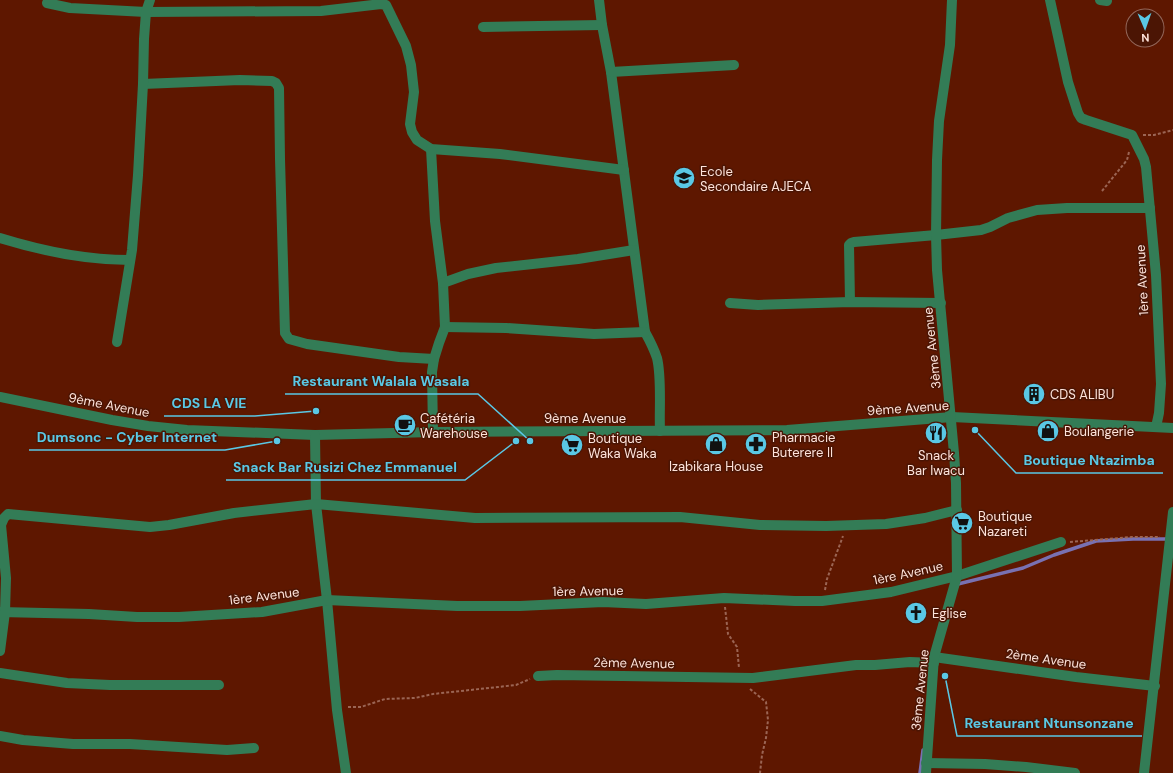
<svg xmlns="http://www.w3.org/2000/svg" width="1173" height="773" font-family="'DM Sans',sans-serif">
<rect width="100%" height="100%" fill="#5e1700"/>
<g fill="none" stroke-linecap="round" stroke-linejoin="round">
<!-- stream -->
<g stroke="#7971b2" stroke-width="3.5">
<polyline points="958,584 1023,568 1054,555 1096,541 1133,539 1167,539"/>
<polyline points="920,773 923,750"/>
</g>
<!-- path -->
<g stroke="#9b6554" stroke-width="2" stroke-dasharray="3 2" stroke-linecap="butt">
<polyline points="1143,135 1154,135 1173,130"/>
<polyline points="1102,191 1127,160 1129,152"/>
<polyline points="1070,542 1132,537 1160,537"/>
<polyline points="825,590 827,579 843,536"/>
<polyline points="725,607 728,634 737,647 739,668"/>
<polyline points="750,689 766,702 768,720 766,738 762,755 760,773"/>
<polyline points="348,707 361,707 385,699 415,698 433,694 498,687 516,685 530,679"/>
</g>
<!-- minor -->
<g stroke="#337c56" stroke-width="10">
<path d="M599,0L602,25L611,72L645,332C650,341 654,349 657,358C662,378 659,410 660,431"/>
<polyline points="1050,0 1068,82 1078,113 1081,118 1086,120 1132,135 1144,159 1146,167 1156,275 1161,384 1159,413 1156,427"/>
<polyline points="1100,0 1107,1"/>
<polyline points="47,3 70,8 146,12 321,11 381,4 386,5 406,46 411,65 414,92 410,124 412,132 417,140 431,149 500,154 624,170"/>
<polyline points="483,27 602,25"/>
<polyline points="611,72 734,65"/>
<polyline points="143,84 240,80 272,81 276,83 279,88 280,159 285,333 289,339 307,344 399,357 434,359"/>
<polyline points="431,149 435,221 443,283 445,327 439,343 434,359 432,372 433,432"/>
<path d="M0,238C42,251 86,260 130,260"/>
<polyline points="443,283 468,274 496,268 578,259 634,250"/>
<polyline points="850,302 849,245 851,243 854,242 936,235 981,230 990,227 1008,218 1037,210 1067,208 1150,208"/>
<polyline points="730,303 758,305 850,302 941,303"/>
<polyline points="445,327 506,328 594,334 645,332"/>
<polyline points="117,342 132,250 138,175 143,84 144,39 146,12 150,0"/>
<polyline points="0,397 112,420 148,426 187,430 315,435 433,432 787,430 952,417 1173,428"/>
<polyline points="315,435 316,504 327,600 337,710 346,773"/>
<polyline points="0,612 89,614 137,617 179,617 262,612 327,600 457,606 520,606 603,602 646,604 724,598 795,601 822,601 891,592 957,576 1061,542"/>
<polyline points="0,651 5,612 6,578 1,525 4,518 8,514 150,527 169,525 234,513 316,504 475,518 680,517 760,525 826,526 886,524 925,518 957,510"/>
<polyline points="934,657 1076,677 1155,686"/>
<polyline points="0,673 67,683 110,685 219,685"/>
<polyline points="538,676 557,675 753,678 856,665 875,665 910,662 934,663"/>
<polyline points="0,736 23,740 73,744 130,744 227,750 254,748"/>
<polyline points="926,763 985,764 1026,767 1075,773"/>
<polyline points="926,773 934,657 957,576 956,483 954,453 937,270 936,235 937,160 939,121 950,45 952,0"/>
<polyline points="1144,773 1173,512"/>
</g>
</g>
<!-- icons -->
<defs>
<g id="school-disc" transform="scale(1.15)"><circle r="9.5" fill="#5ac8e5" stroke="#4b1504"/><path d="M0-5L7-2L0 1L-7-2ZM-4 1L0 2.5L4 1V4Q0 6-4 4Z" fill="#111"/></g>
<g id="building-disc" transform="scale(1.15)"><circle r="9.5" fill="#5ac8e5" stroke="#4b1504"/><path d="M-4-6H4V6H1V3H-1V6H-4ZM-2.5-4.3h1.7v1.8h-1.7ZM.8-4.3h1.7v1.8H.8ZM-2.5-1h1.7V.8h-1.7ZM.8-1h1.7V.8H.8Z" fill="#111"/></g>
<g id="cafe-disc" transform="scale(1.15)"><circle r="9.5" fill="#5ac8e5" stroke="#4b1504"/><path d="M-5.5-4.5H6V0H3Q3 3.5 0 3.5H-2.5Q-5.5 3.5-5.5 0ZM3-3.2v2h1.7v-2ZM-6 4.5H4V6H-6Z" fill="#111"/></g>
<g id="shop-disc" transform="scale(1.15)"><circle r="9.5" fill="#5ac8e5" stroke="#4b1504"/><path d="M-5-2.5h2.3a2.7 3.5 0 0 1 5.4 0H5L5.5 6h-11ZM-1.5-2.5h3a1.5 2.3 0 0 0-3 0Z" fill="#111"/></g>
<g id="restaurant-disc" transform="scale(1.15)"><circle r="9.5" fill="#5ac8e5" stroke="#4b1504"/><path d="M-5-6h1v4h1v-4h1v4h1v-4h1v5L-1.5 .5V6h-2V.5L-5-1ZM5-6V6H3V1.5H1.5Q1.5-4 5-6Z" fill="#111"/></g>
<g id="pharmacy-disc" transform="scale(1.15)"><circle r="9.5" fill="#5ac8e5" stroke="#4b1504"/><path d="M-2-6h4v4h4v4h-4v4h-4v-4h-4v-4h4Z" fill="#111"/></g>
<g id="supermarket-disc" transform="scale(1.15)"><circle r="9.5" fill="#5ac8e5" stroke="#4b1504"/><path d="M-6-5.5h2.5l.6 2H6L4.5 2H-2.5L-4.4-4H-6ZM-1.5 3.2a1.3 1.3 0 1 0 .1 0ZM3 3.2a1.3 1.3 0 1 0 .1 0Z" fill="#111"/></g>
<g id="church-disc" transform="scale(1.15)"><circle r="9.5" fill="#5ac8e5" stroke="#4b1504"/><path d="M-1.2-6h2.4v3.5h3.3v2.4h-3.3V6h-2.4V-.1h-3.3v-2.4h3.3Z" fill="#111"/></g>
</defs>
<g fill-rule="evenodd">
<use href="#school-disc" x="684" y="178"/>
<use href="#building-disc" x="1034" y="394"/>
<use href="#cafe-disc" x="405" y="425"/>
<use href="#shop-disc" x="1048" y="431"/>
<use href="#restaurant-disc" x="936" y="433"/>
<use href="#shop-disc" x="716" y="444"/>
<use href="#pharmacy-disc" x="756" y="444"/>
<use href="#supermarket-disc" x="572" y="445"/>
<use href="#supermarket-disc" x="962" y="523"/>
<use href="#church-disc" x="916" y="613"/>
</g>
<g text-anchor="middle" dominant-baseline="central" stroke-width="3" stroke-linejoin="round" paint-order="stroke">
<!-- poi labels -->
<g font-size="13" fill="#fee3db" stroke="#4b1504" text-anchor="start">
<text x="700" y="171">Ecole<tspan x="700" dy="15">Secondaire AJECA</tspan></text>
<text x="1050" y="394">CDS ALIBU</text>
<text x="420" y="418">Cafétéria<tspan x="420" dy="15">Warehouse</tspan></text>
<text x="1064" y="431">Boulangerie</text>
<text x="772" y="437">Pharmacie<tspan x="772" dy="15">Buterere II</tspan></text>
<text x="588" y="438">Boutique<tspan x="588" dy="15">Waka Waka</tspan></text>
<text x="936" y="455" text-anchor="middle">Snack<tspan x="936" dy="15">Bar Iwacu</tspan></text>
<text x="716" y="466" text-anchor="middle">Izabikara House</text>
<text x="978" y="516">Boutique<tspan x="978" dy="15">Nazareti</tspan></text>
<text x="932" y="613">Eglise</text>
</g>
<!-- street labels -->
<g font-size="13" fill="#fee3db" stroke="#4b1504">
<text transform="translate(1142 280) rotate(-93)">1ère Avenue</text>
<text transform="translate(932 348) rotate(-96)">3ème Avenue</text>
<text transform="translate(109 405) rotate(11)">9ème Avenue</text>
<text transform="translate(908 408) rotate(-4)">9ème Avenue</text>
<text x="585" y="418">9ème Avenue</text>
<text transform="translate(908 573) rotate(-12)">1ère Avenue</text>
<text transform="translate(588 591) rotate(-1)">1ère Avenue</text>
<text transform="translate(264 596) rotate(-7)">1ère Avenue</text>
<text transform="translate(1046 659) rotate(8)">2ème Avenue</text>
<text transform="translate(634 663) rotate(1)">2ème Avenue</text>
<text transform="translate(920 690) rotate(-84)">3ème Avenue</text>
</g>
</g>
<!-- callouts -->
<path fill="none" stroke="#5ac8e5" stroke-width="1.5" d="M530 441L478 394H285M316 411L255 416H164M277 441L225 450H29M975 430L1016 473H1163M516 441L465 480H226M945 676L957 736H1142"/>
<g fill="#5ac8e5" stroke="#4b1504" stroke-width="1.5">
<circle cx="530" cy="441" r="4"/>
<circle cx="316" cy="411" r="4"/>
<circle cx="277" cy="441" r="4"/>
<circle cx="975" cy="430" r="4"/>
<circle cx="516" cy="441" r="4"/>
<circle cx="945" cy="676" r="4"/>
</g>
<g font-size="14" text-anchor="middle" font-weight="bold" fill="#5ac8e5" stroke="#4b1504" stroke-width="3" stroke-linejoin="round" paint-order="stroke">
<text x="381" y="386">Restaurant Walala Wasala</text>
<text x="209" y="408">CDS LA VIE</text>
<text x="127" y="442">Dumsonc - Cyber Internet</text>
<text x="1089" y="465">Boutique Ntazimba</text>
<text x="345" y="472">Snack Bar Rusizi Chez Emmanuel</text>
<text x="1049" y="728">Restaurant Ntunsonzane</text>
</g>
<!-- north arrow -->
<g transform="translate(1145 28) rotate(178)"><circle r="19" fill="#4b1504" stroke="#93675a"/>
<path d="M0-3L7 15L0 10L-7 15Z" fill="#5ac8e5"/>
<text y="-6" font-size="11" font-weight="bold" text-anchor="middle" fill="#fee3db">N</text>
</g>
</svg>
